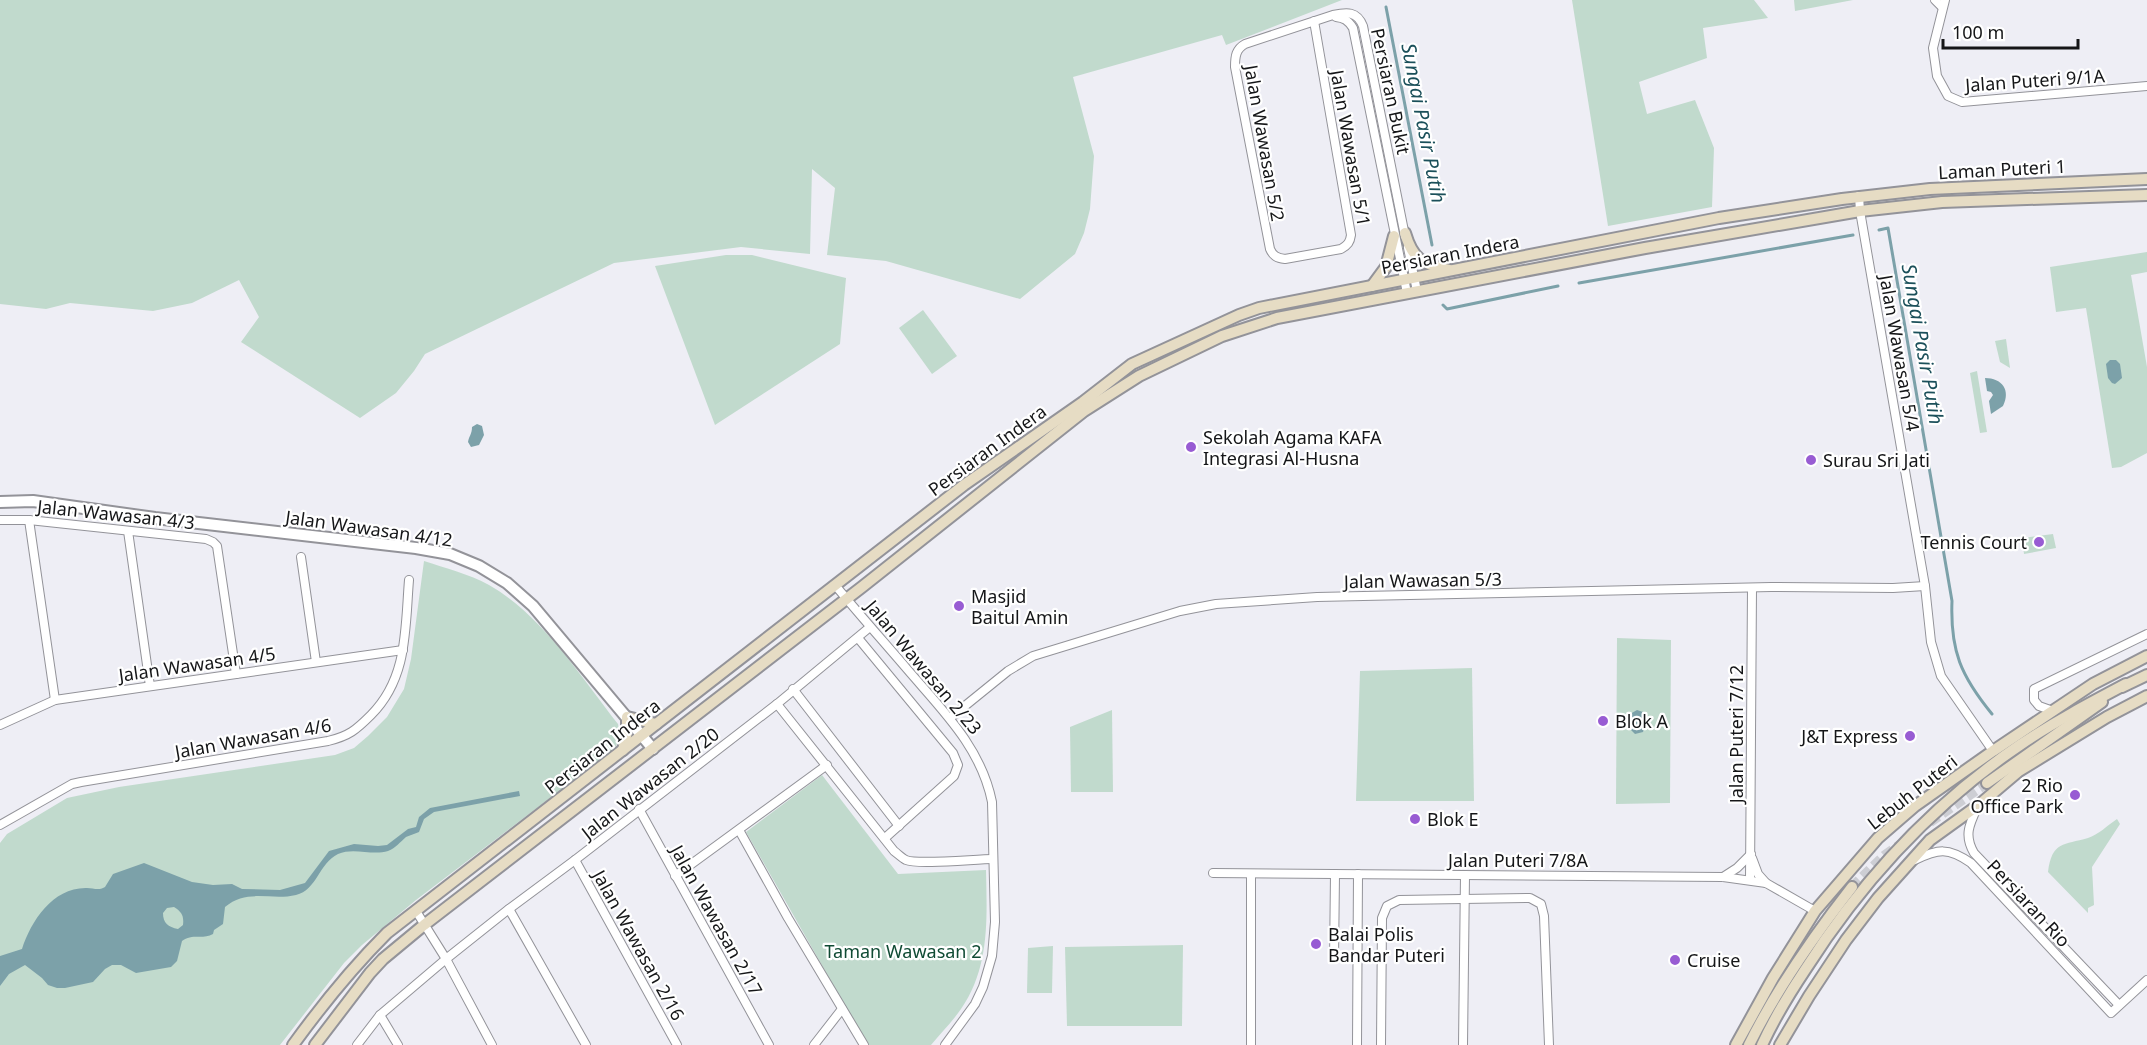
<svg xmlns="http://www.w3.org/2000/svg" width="2147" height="1045" font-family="'Noto Sans',sans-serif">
<rect width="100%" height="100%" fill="#eeeef5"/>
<!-- green -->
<g fill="#c1dacd">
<polygon points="0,0 1342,0 1226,45 1222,35 1073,77 1094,156 1090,209 1084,233 1075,254 1020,299 886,261 827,255 835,188 812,169 810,254 741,247 614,263 425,354 414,371 396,393 360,418 241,342 259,317 239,280 192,303 153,311 70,303 46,309 0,304"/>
<polygon points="1572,0 1754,0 1768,18 1703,28 1707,58 1639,82 1647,114 1695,100 1714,148 1712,207 1608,226"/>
<polygon points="1794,0 1853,0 1795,11"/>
<polygon points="2147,252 2147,272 2131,275 2147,367 2147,453 2121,467 2112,468 2086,308 2056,312 2050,267"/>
<polygon points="726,255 752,255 846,278 840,344 715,425 655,266"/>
<polygon points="923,310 957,356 932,374 899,328"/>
<polygon points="2006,339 2010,368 2000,362 1995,341"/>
<polygon points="1977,371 1987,432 1980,433 1970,373"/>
<polygon points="2053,534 2056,548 2024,554 2022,538"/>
<path d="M424,561C445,568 469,574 489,585C542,615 581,677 618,724C620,736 620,741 613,750L416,900L362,945L344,963L280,1045H0V843L7,834L67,798L119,787L335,755L354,748L368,736L387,717L404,689L411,659Z"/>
<polygon points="1617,638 1671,640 1670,803 1616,804"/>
<polygon points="1472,668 1474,801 1356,801 1360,671"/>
<polygon points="1112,710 1113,792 1071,792 1070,727"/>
<path d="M822,775L898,874L986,870C987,918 990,967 961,1009C952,1022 941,1033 931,1045H869L865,1041L746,832Z"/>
<path d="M2117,819L2120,824L2092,867L2094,905L2088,908V913L2048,872C2052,841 2064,845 2088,838C2098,835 2108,825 2117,819Z"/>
<polygon points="1183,945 1182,1026 1067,1026 1065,947"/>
<polygon points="1053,946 1052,993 1027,993 1028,948"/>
</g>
<!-- water -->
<g fill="#7ca1a9" fill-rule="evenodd">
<polygon points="2110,360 2116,360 2120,364 2122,378 2115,384 2112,383 2108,378 2106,364"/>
<path d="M1985,378C2002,378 2011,390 2003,406L1991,414L1989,401L1993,395L1991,392L1987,391Z"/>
<path d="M477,424L482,426L484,435L479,445L471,447L468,442C469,436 472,434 472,427Z"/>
<polygon points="1637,710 1643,712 1647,719 1643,732 1635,734 1630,729 1630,714"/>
<path d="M519,791L520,796L434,812L424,819L419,832C415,834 410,835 406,837C400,842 396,848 388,851C372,856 354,847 338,854C319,863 317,890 296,895C271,901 247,888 225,907L223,924L214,930L213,934C203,940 192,933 182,941L177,961L171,967L136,973L121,965H112L105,969L93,982L65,988H57L48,985L42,978L25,965L9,974L0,986V956L22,949C31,921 53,887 87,888C94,888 98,891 105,887L113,874L144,863L192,882L213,885L232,884L242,889L280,890L305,883L329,851L354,844L378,846L387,845L408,829L416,827L419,817L430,808ZM174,907C182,912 184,916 183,925L178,929C168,927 163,923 163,913L167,908Z"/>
</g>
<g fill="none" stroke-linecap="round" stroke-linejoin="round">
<!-- stream -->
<g stroke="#7ca1a9" stroke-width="3">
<polyline points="1386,7 1432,245"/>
<path d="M1879,230L1888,228L1952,601C1950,651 1961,676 1992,714"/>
<polyline points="1579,283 1853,235"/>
<polyline points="1443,305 1447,309 1558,286"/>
</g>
<!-- secondary-tunnel -->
<g stroke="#cdced4" stroke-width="10" stroke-dasharray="10 5" stroke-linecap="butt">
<polyline points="1930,822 1987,783"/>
<polyline points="1852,887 1885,855 1901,844"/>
</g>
<!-- minor casing -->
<g stroke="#939399" stroke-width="10">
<g id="minor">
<polyline points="1935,0 1942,7"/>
<polyline points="1945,0 1933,48 1937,76 1948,96 1962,102 2147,86"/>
<path d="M1336,17C1344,18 1348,20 1353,28L1407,293"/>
<path d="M1314,21L1351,235C1350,242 1348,245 1341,249L1285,259C1277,258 1273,256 1270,249L1235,67C1235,56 1236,49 1245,44L1333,15C1347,12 1357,11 1363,26L1405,236"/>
<polyline points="1859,196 1860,211 1925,586 1931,642 1941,676 1993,751"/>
<polyline points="1408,248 1417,291"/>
<polyline points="0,520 29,520 206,539 213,542 217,546 236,674"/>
<polyline points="29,520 55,700"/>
<polyline points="128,531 150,686"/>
<polyline points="301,557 316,662"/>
<path d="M835,585C859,614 883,641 907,669C942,710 981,747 992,802L995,922L992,956L983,987L975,1004L945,1045"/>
<polyline points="858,638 953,753 958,765 954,776 885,838"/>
<polyline points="793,689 899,826"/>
<path d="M777,704L894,851C898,854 902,858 906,860C918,865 976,859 993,859"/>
<polyline points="2053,711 2039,706 2034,700 2034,689 2147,634"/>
<polyline points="950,718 1008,671 1033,656 1180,611 1216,604 1317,597 1771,587 1893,588 1925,586"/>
<polyline points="0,725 55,700 403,650"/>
<path d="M1977,808C1969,825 1964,836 1974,853L2119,1005"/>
<polyline points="639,809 769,1045"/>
<path d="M0,825L72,784L81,782L328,741C349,736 356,730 371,715C408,678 405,629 409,580"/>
<polyline points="739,830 788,918 864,1045"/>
<polyline points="1752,858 1758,874 1766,883"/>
<polyline points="575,860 677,1045"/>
<path d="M1915,860C1938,849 1948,847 1971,863L2111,1013L2147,980"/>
<polyline points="1213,873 1723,877 1766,883 1815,911"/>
<polyline points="1251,874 1251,1045"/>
<polyline points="675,876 827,765"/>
<polyline points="1723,877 1737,868 1751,854"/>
<polyline points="1750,880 1752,588"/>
<polyline points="509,909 586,1045"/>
<polyline points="416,911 446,959 492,1045"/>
<polyline points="1334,959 1335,874"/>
<polyline points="380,1015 398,1045"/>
<polyline points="357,1045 380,1015 446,959 509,909 575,860 777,704 870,627"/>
<polyline points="814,1045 842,1009"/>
<polyline points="1357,1045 1358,874"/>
<polyline points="1381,1045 1382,918 1387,906 1399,900 1530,898 1541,904 1544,916 1549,1045"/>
<polyline points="1463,1045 1465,875"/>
</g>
</g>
<!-- tertiary casing -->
<g stroke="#939399" stroke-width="14">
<polyline id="tertiary" points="0,502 33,501 155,518 416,548 450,554 479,566 507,583 533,606 653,749"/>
</g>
<!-- secondary casing -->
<g stroke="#939399" stroke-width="14">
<g id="secondary">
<path d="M1405,233C1413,260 1422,264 1449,270"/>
<polyline points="1372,286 1386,267 1394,236"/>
<polyline points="2122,687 2147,675"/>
<polyline points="623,750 627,732 627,717 656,724"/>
<polyline points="1987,783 2102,702"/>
<path d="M293,1045C322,1005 351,969 387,933L964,485L1083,402L1132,364L1239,315L1259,308L1719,218L1842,199L1930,189L2147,179"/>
<polyline points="315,1045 370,973 383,959 424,925 862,587 1084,411 1139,376 1222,336 1277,318 1645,248 1860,211 1942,202 2147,195"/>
<polyline points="1736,1045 1773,978 1815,911 1878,838 1915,806 1993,751 2093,684 2147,656"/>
<path d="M1749,1045C1777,988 1813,937 1852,887"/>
<path d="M1762,1045C1774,1019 1789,994 1805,970C1861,882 1933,804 2020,745C2054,722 2090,703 2126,684"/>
<polyline points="1780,1045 1809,996 1846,940 1878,898 1930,840 1980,804 2019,771 2107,717 2147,696"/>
</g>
</g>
<!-- minor -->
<use href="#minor" stroke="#fff" stroke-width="8"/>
<!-- tertiary -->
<use href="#tertiary" stroke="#fff" stroke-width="10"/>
<!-- secondary -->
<use href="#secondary" stroke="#e6dcc4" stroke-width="10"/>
</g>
<!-- markers -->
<g fill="#985cd3" stroke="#fff" stroke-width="2">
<circle cx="1191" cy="447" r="6"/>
<circle cx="1811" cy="460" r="6"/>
<circle cx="2039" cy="542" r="6"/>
<circle cx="959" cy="606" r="6"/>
<circle cx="1603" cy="721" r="6"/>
<circle cx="1910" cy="736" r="6"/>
<circle cx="2075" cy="795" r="6"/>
<circle cx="1415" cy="819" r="6"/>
<circle cx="1316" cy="944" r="6"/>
<circle cx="1675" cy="960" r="6"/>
</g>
<g text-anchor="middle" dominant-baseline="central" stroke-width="4.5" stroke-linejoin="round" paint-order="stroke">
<!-- street labels -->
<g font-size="18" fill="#151618" stroke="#fff">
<text transform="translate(2035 80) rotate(-4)">Jalan Puteri 9/1A</text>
<text transform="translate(1391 91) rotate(78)">Persiaran Bukit</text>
<text transform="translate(1265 143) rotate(80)">Jalan Wawasan 5/2</text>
<text transform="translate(1351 148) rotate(80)">Jalan Wawasan 5/1</text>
<text transform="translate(2002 169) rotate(-3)">Laman Puteri 1</text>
<text transform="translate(1450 254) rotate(-11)">Persiaran Indera</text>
<text transform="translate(1900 353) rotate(80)">Jalan Wawasan 5/4</text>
<text transform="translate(987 450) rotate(-36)">Persiaran Indera</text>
<text transform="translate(116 514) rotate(6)">Jalan Wawasan 4/3</text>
<text transform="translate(369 528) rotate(8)">Jalan Wawasan 4/12</text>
<text transform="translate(1423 580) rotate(-1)">Jalan Wawasan 5/3</text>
<text transform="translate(197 664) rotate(-8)">Jalan Wawasan 4/5</text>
<text transform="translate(924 667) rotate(50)">Jalan Wawasan 2/23</text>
<text transform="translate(1736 734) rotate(-90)">Jalan Puteri 7/12</text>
<text transform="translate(253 738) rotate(-10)">Jalan Wawasan 4/6</text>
<text transform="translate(602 746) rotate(-38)">Persiaran Indera</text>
<text transform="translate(650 783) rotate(-38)">Jalan Wawasan 2/20</text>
<text transform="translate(1912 792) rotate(-38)">Lebuh Puteri</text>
<text x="1518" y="860">Jalan Puteri 7/8A</text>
<text transform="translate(2029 903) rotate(47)">Persiaran Rio</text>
<text transform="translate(717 920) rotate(61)">Jalan Wawasan 2/17</text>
<text transform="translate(639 945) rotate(61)">Jalan Wawasan 2/16</text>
</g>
<!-- poi labels -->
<g font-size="18" fill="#151618" stroke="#fff" text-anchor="start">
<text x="1203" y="437">Sekolah Agama KAFA<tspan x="1203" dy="21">Integrasi Al-Husna</tspan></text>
<text x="1823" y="460">Surau Sri Jati</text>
<text x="2027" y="542" text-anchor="end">Tennis Court</text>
<text x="971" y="596">Masjid<tspan x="971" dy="21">Baitul Amin</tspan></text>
<text x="1615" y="721">Blok A</text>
<text x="1898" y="736" text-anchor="end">J&amp;T Express</text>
<text x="2063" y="785" text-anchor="end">2 Rio<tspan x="2063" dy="21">Office Park</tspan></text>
<text x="1427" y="819">Blok E</text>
<text x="1328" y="934">Balai Polis<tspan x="1328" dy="21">Bandar Puteri</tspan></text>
<text x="1687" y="960">Cruise</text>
</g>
<!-- park labels -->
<g font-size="18" fill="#104b34" stroke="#fff">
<text x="903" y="951">Taman Wawasan 2</text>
</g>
<!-- water labels -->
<g font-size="20" font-style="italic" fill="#1b505a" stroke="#fff">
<text transform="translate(1424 123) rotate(79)">Sungai Pasir Putih</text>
<text transform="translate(1923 344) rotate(80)">Sungai Pasir Putih</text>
</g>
</g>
<!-- scale -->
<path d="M1943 39v9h135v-9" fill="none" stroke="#151618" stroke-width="3"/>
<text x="1952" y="39" font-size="18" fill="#151618" stroke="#ffffff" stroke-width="4.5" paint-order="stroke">100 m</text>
</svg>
